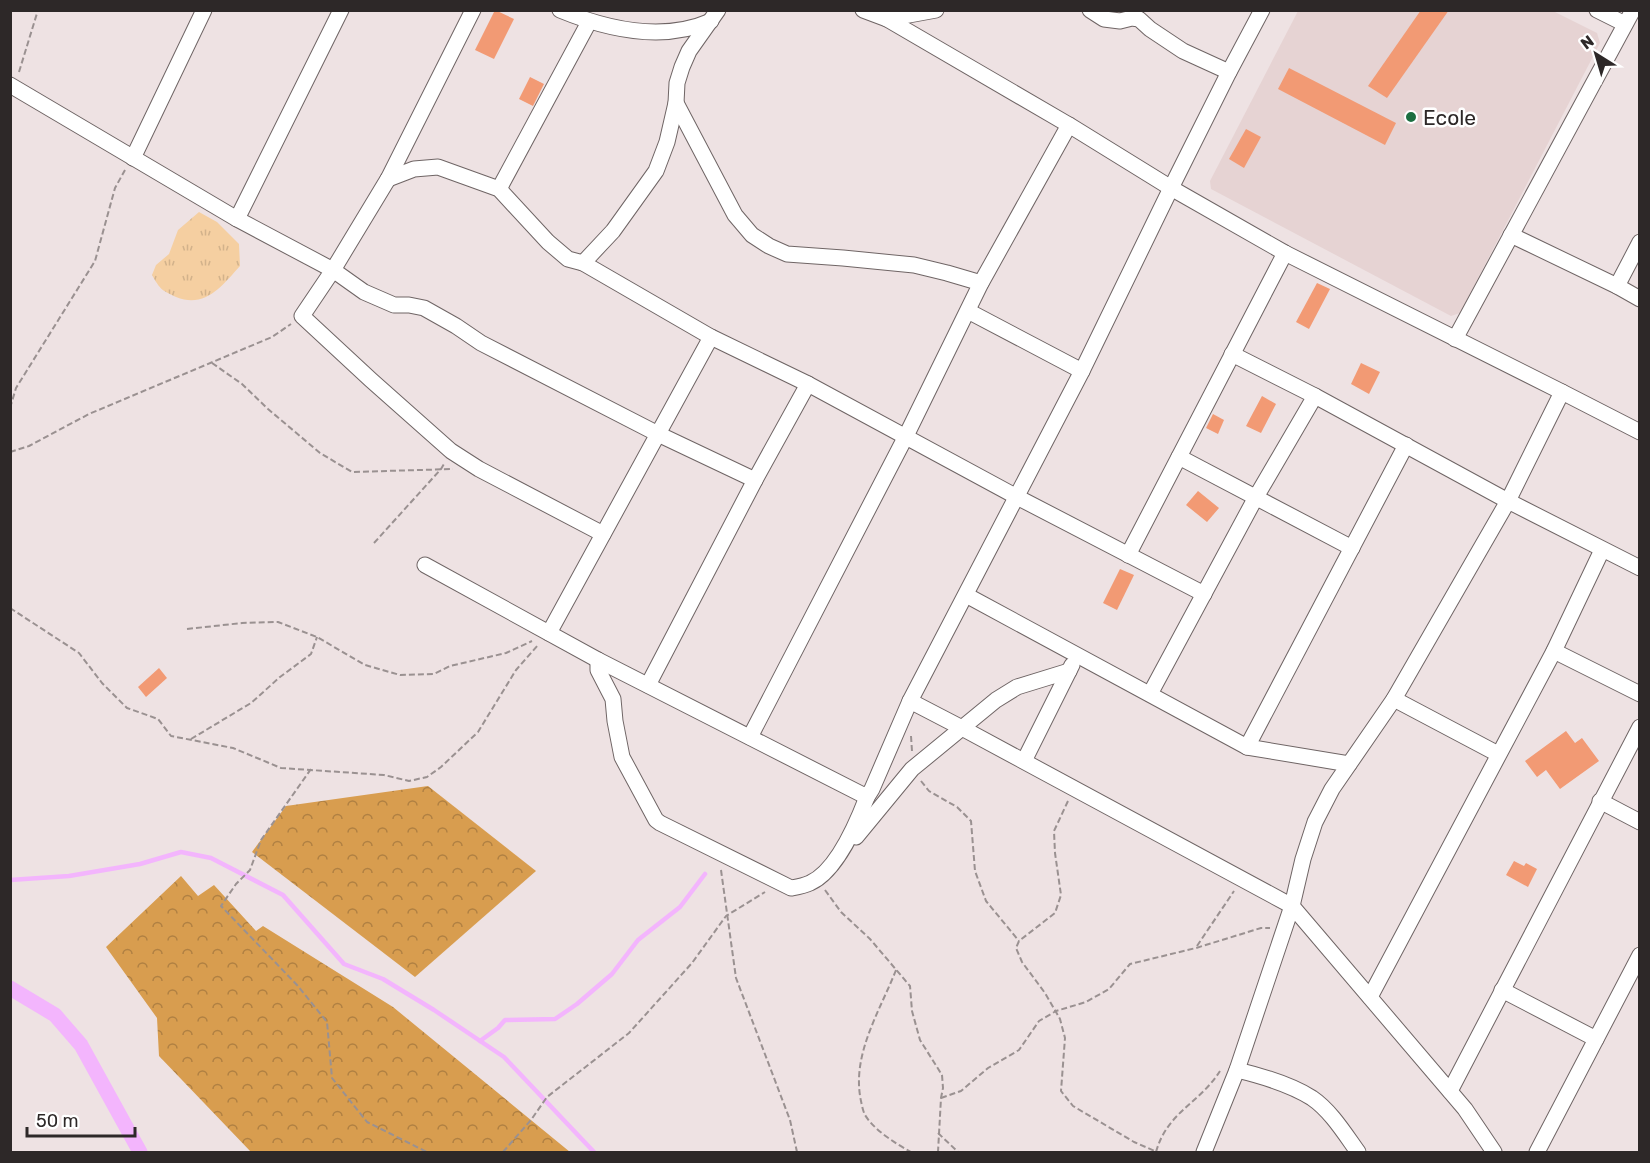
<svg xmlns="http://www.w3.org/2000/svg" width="1650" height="1163" font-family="Rubik,sans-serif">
<defs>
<pattern id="grass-tufts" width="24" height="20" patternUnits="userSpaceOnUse" patternTransform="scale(1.5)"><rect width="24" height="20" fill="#f5cfa1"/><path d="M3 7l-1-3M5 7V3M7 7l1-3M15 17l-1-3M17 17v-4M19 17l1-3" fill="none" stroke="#d2b28b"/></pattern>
<pattern id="forest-crowns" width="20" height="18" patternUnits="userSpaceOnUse" patternTransform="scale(1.5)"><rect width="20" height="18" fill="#d89d4f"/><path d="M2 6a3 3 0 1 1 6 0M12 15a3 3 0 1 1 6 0" fill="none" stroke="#b08042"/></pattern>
</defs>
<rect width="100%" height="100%" fill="#eee2e3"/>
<!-- built -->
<polygon fill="#e6d3d3" points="1298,11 1553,11 1597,33 1600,43 1460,313 1451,316 1211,189 1210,181"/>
<!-- grass -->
<path fill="url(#grass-tufts)" d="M199,212L217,222L239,244L240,266C222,286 205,309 176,297C161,290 160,289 152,275L156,265L169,254L178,230Z"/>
<!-- forest -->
<g fill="url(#forest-crowns)">
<polygon points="428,786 536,871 415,977 252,852 286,806"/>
<polygon points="181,876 198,896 214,885 256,931 263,926 393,1007 570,1152 251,1152 159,1056 157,1018 106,947"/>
</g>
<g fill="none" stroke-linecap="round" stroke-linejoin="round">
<!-- stream -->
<g stroke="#f3b5fd" stroke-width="4.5">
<polyline points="10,880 69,876 140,864 181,852 211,858 283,895 344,964 383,979 434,1010 504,1057 594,1152"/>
<polyline points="480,1041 498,1028 505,1020 555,1019 577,1004 612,974 638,940 680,907 705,874"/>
</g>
<!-- canal -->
<polyline stroke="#f3b5fd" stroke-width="15" points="10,988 55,1015 81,1045 140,1152"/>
</g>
<!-- building -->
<g fill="#f29a74">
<polygon points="495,10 514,19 494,59 475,50"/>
<polygon points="1421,10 1449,10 1387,98 1368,86"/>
<polygon points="1289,68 1396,123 1385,145 1278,89"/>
<polygon points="530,77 544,84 533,106 519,99"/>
<polygon points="1246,129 1261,137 1244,168 1229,159"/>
<polygon points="1317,283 1330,289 1309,329 1296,322"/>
<polygon points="1361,363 1380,372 1369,394 1351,384"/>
<polygon points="1262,396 1276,404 1261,433 1246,426"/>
<polygon points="1213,414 1224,420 1218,434 1206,428"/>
<polygon points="1198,491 1219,508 1207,522 1186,505"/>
<polygon points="1120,569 1134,575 1117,610 1103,603"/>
<polygon points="159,668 167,678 146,697 138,687"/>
<polygon points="1566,731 1575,743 1582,738 1599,761 1560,789 1546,770 1537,777 1525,761"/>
<polygon points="1514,861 1524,866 1526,863 1537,869 1528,887 1506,875"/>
</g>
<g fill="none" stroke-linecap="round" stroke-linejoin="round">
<!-- minor casing -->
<g stroke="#6f6565" stroke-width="17">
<g id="minor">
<polyline points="473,10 388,179 333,270 302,316 371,380 451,451 479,469 603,534"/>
<path d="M560,10C606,29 663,42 711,21"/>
<polyline points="863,10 887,19 936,10"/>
<polyline points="1090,10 1104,19 1120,21 1132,18 1139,19 1150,29 1183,51 1229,72"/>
<polyline points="1597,10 1625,24"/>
<polyline points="887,19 1069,125 1171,188 1285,253 1562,392 1640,432"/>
<polyline points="10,85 237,219 333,270 364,292 394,305 409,305 424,308 456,326 481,343 658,434 755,480"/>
<polyline points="676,103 735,215 752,235 769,246 787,254 843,258 914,265 947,273 981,283"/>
<polyline points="133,158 204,10"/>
<polyline points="388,179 414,169 438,167 499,189 548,242 568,259 583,263 711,337 808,384 1017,497 1204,594"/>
<polyline points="499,189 589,22"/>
<polyline points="237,219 341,10"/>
<polyline points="1511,235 1617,286 1640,299"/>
<polyline points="583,263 613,231 656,171 667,142 676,103 677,83 682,67 689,51 718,10"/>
<polyline points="1617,286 1640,242"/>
<polyline points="968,311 1082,371"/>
<polyline points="1455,339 1633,10"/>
<polyline points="1232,354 1315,396 1508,501 1640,568"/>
<polyline points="1179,457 1352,548"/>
<polyline points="1128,555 1285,253"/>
<polyline points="425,565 598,660 867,797 872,789 910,701 1082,371 1171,188 1229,72 1262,10"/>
<polyline points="966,595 1247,747 1349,764"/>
<polyline points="549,633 711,337"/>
<polyline points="1554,651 1640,694"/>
<path d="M598,660V670L613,699L615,721L622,757L656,820L660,823L791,888C797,887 804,886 810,883C837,871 857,823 867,797"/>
<polyline points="648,685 755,480 808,384"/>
<polyline points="1150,694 1256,497 1315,396"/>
<polyline points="1394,699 1498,754"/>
<polyline points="910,701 962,728 1292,906 1465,1109 1494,1152"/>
<polyline points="750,737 905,438 981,283 1069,125"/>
<polyline points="1247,747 1406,445"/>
<polyline points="1024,761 1072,665"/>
<polyline points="1600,801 1640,822"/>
<polyline points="856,837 912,769 996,700 1017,687 1069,671"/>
<polyline points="1502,990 1596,1039"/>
<polyline points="1370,997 1554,651 1602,550"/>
<path d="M1237,1070C1262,1076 1290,1084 1312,1098C1331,1111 1345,1134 1358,1152"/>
<polyline points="1450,1091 1640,727"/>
<polyline points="1204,1152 1237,1070 1292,906 1303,859 1315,822 1332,789 1394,699 1508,501 1562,392"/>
<polyline points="1537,1152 1640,955"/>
</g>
</g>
<!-- path -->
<g stroke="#9a9191" stroke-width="2" stroke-dasharray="6 3" stroke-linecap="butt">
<polyline points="19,72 38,10"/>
<polyline points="212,363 242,384 268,409 320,453 352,472 453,469"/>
<polyline points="10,408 16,388 95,261 115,188 125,170"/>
<polyline points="10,452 29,446 89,414 272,337 291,324"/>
<polyline points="374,543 441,469 444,464"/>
<polyline points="10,608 79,653 102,683 127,708 158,719 171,736 233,748 281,768 384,775 409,781 427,777 441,767 478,732 516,670 539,644"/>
<polyline points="187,629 242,623 278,622 317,637 365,665 400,675 434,674 450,666 506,653 532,641"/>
<polyline points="911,736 912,751"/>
<polyline points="191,739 251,703 280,677 311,654 317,637"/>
<polyline points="311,769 261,840 250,870 236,884 221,906 297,985 327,1022 332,1078 367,1122 427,1152"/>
<polyline points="921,781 929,791 957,807 971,821 975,871 986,901 1019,941"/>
<polyline points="1068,801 1054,831 1055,853 1061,895 1055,913 1019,941 1016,948 1022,962 1045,993 1060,1019 1065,1038 1061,1091 1073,1106 1134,1142 1157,1152"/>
<polyline points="721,870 736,978 790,1120 797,1152"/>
<polyline points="825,890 841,912 870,939 910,986 912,1011 920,1040 942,1075 943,1088 941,1098 938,1152"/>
<polyline points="1197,946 1234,891"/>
<path d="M896,970C880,1011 851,1055 861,1101C862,1106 863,1111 865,1115C875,1131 895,1143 911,1152"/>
<polyline points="941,1098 961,1091 988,1068 1019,1050 1039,1021 1056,1011 1086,1002 1109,989 1130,964 1196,948 1261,928 1270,928"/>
<polyline points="938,1133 958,1152"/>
<polyline points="503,1152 531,1120 547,1097 629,1033 692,963 726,916 765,892"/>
<path d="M1156,1152C1167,1112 1200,1103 1220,1071"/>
</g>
<!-- minor -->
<use href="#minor" stroke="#fff" stroke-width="15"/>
</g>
<!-- markers -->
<circle fill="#1c6f41" stroke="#fff" stroke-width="2" cx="1411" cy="117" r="6"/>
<g text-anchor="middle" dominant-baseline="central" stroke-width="5" stroke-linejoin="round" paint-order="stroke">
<!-- poi labels -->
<g font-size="21" fill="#2d2828" stroke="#fff" text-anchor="start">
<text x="1423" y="117">Ecole</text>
</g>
</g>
<!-- border -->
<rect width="1650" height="1163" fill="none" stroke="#2d2828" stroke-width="24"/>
<!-- north arrow -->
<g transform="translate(1596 54) rotate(323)" stroke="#ffffff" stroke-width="4.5" paint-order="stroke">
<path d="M0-4.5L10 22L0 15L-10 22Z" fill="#2d2828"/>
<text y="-9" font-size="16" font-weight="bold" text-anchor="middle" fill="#2d2828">N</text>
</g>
<!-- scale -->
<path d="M27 1127v9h108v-9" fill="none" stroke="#2d2828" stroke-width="3"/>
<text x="36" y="1127" font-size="18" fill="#2d2828" stroke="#ffffff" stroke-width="4.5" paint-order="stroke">50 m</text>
</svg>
